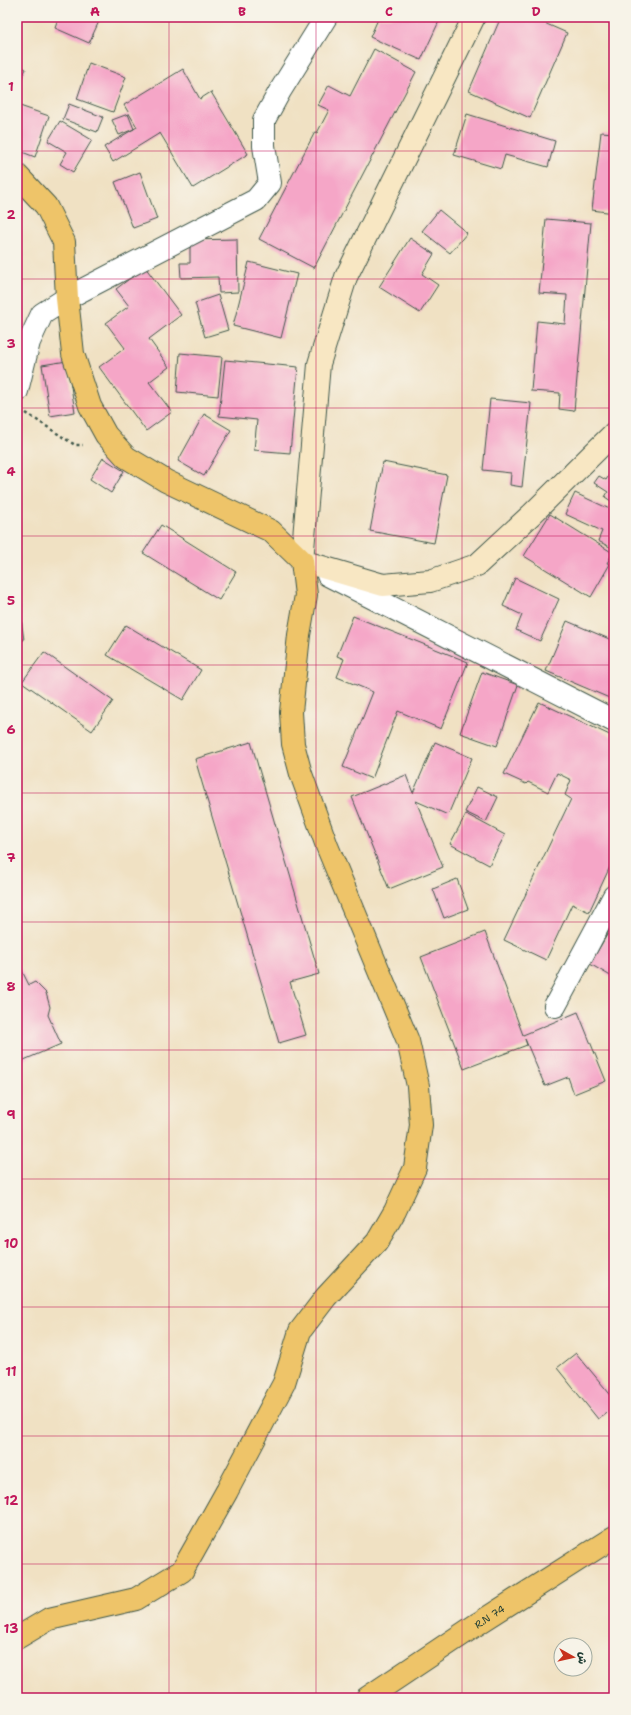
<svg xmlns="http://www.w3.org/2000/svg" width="631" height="1715" font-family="'Shantell Sans','Playpen Sans Arabic',sans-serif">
<rect width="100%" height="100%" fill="#f7f3e8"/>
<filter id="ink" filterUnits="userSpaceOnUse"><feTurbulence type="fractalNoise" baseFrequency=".025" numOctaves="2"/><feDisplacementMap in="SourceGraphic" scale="8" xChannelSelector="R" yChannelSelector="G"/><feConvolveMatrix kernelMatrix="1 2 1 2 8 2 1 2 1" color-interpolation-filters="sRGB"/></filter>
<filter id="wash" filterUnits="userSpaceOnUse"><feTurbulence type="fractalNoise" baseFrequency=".012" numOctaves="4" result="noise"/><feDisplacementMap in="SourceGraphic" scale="16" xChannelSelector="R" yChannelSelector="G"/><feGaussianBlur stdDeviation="0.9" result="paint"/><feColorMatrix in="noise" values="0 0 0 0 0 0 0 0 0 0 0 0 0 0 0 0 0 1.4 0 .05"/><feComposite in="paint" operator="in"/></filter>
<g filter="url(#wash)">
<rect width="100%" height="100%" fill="#f0e1c3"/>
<g id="blocks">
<!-- building -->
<g fill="#f5a6c7">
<polygon points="59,17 101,17 89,43 55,28"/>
<polygon points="379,17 441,17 421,60 370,37"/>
<polygon points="501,17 533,17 533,18 567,33 530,118 469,91"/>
<polygon points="374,49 416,72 314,268 259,239 315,132 317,133 329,110 318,105 329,85 350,96"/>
<polygon points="89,63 126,77 113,112 77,99"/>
<polygon points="17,64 26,69 17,87"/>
<polygon points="183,69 200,99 211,92 248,154 193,188 160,133 113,162 104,147 137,127 124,105"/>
<polygon points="69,104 103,117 97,132 63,119"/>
<polygon points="17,105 49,116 35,157 17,150"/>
<polygon points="128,114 134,129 119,135 112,120"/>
<polygon points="467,114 555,141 548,167 505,155 501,169 454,155"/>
<polygon points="60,121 92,140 73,172 60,164 67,152 48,141"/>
<polygon points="601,132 614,133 614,213 592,210"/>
<polygon points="140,172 157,219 133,228 115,182"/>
<polygon points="439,210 467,233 450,253 422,231"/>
<polygon points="546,219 591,223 574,411 559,409 560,393 531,391 537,321 565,324 567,295 539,293"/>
<polygon points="410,238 434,254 422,274 438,285 420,313 379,287"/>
<polygon points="237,239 238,292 219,293 218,277 181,278 180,263 190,263 190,240"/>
<polygon points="249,262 297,274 281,338 233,326"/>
<polygon points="145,267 181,315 149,339 169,367 149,382 172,412 146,431 99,367 125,348 106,323 129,306 116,289"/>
<polygon points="218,295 228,330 205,337 195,303"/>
<polygon points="180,353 222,357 218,396 177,392"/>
<polygon points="225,360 298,367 290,453 254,450 257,420 219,416"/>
<polygon points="67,361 75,412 50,416 42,365"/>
<polygon points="490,399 531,403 522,487 510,485 511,473 483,470"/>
<polygon points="204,414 231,430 204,476 178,461"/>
<polygon points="103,458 124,471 111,493 90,479"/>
<polygon points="383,462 447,475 434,543 370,531"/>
<polygon points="614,468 614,503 605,497 608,492 594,483 599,476 606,480"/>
<polygon points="575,493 614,511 614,549 598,541 602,531 565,514"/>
<polygon points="550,514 613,553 607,563 610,564 591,597 524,556"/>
<polygon points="161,525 236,572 219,600 143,553"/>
<polygon points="515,578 559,599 540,641 516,630 522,615 503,606"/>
<polygon points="17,604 19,604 24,640 17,641"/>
<polygon points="353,616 468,662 441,729 398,711 372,779 343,767 373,692 337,677 344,659 337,656"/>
<polygon points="567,621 614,641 614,700 546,671"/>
<polygon points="126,625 201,670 183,700 107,655"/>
<polygon points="44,652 113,701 92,731 22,682"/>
<polygon points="482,672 518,685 497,746 460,733"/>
<polygon points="539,702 614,737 614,858 589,912 572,904 546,960 504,940 571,799 565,795 571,780 557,773 548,792 528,782 526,784 504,774"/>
<polygon points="251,742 319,974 290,982 306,1035 279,1043 195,759"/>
<polygon points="435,742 472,758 448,815 416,801 443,867 389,889 352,797 406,775 413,793"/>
<polygon points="477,787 498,797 486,822 465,812"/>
<polygon points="466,814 505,835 489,865 450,844"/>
<polygon points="457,879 468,909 444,918 433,889"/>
<polygon points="614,923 614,978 590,964"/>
<polygon points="485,932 523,1035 578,1012 606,1081 574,1094 568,1077 545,1086 525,1039 527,1045 464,1069 421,957"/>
<polygon points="21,969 29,985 35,982 46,993 50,1007 48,1015 61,1044 17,1063 17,971"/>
<polygon points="576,1353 614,1399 614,1407 598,1419 557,1368"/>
</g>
</g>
</g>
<g filter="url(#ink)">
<use href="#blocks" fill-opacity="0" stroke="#3e5649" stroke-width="1"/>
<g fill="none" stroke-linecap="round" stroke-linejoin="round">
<!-- street casing -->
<g stroke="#3e5649" stroke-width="24">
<g id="street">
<polyline points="17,391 29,342 42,314 67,298 256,200 270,183 264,146 264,120 280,91 326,17"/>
<polyline points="328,575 614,721"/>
<polyline points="555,1006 614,896"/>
</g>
</g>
<!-- secondary casing -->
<g stroke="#3e5649" stroke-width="24">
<polyline id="secondary" points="474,17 346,277 319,364 302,561 383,585 430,581 477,565 532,514 614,433"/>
</g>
<!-- primary casing -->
<g stroke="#3e5649" stroke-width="24">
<g id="primary">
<polyline points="17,175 46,206 64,242 67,298 73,354 90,406 106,435 126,457 166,481 271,531 302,561 306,595 299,635 291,712 293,744 301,774 327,846 408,1041 418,1086 421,1125 415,1168 395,1211 377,1242 326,1297 300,1331 284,1383 227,1491 182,1571 136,1599 49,1619 17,1638"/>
<path id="s1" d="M367,1698L479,1623L614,1537"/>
</g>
</g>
<!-- path -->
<polyline stroke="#3e5649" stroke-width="2.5" stroke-dasharray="3 3" stroke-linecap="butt" points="26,413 75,445 83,445"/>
<!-- street -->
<use href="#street" stroke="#fff" stroke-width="22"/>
<!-- secondary -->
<use href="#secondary" stroke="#f8e7c3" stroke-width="22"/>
<!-- primary -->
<use href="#primary" stroke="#eec469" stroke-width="22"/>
</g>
</g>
<!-- grid -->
<path fill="none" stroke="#c2185b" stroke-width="1" stroke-opacity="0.55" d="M169,17V1698M316,17V1698M462,17V1698M17,151H614M17,279H614M17,408H614M17,536H614M17,665H614M17,793H614M17,922H614M17,1050H614M17,1179H614M17,1307H614M17,1436H614M17,1564H614"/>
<g text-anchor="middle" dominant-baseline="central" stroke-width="3" stroke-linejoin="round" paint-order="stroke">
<!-- street labels -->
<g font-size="10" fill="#1f3d34" stroke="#f7f3e8">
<text stroke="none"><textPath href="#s1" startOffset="147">R.N 74</textPath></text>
</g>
</g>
<!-- margin -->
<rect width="631" height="1715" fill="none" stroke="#f7f3e8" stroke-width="44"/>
<!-- north arrow -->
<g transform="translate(573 1657) rotate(98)"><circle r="19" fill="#f7f3e8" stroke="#a1aaa0"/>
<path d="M0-3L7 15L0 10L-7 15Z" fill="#c8321e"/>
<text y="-6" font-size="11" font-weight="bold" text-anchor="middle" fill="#1f3d34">ش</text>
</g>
<rect x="22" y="22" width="587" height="1671" fill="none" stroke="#c2185b" stroke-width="1.5"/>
<g font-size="13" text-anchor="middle" font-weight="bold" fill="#c2185b">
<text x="95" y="16">A</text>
<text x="242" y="16">B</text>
<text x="389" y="16">C</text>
<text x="536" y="16">D</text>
<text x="11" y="91">1</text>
<text x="11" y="219">2</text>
<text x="11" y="348">3</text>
<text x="11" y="476">4</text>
<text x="11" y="605">5</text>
<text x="11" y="734">6</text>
<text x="11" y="862">7</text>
<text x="11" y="991">8</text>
<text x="11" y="1119">9</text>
<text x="11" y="1248">10</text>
<text x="11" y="1376">11</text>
<text x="11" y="1505">12</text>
<text x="11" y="1633">13</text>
</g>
</svg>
